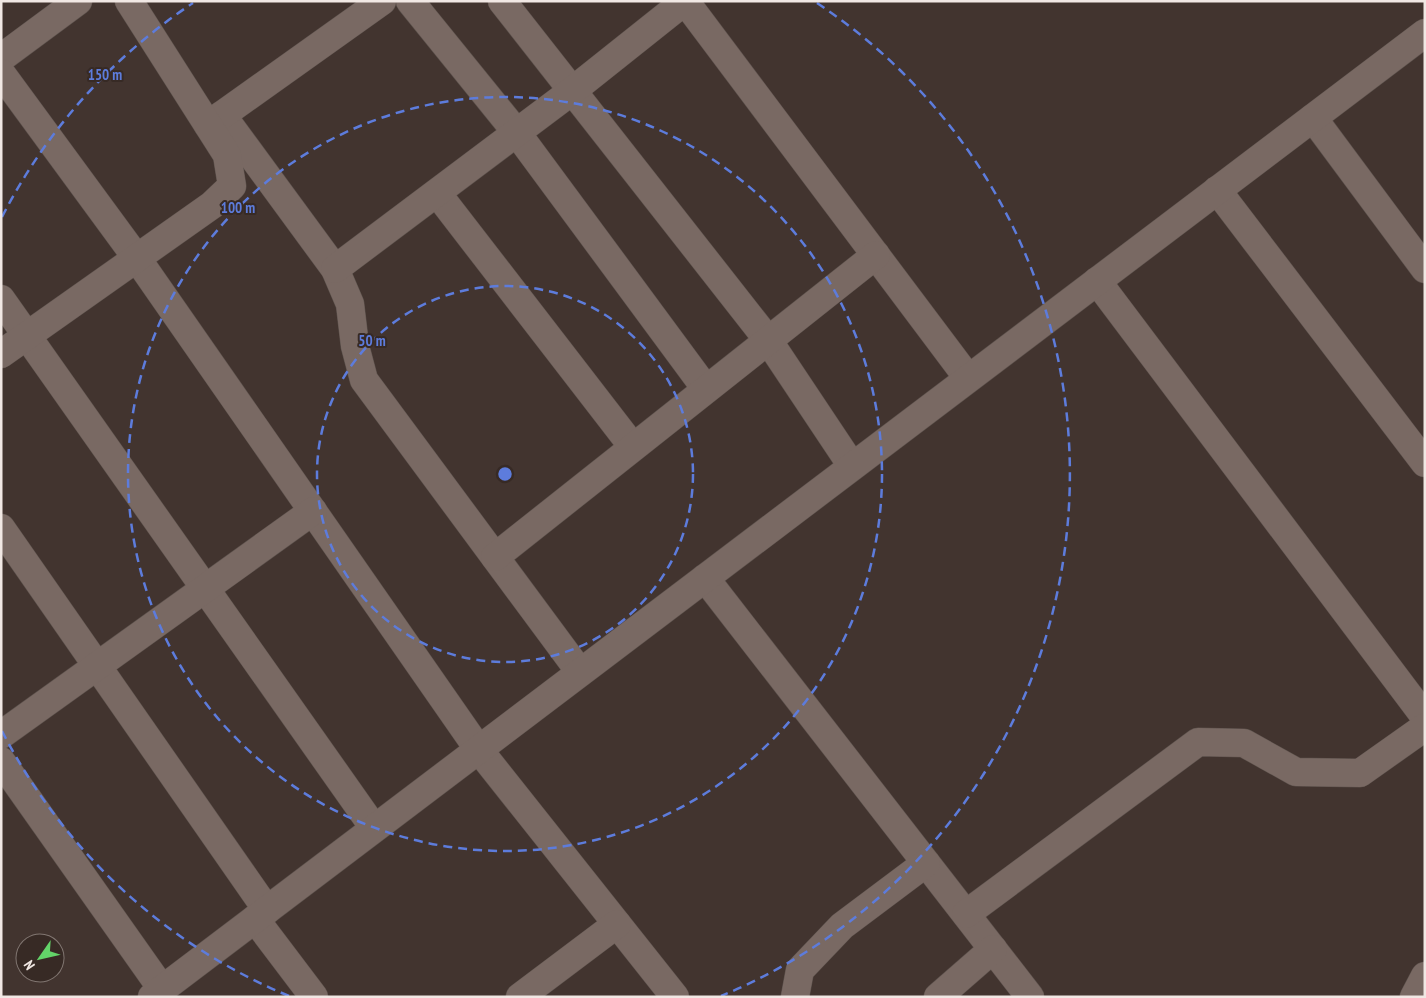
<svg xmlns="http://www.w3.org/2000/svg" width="1426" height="998" font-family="'PT Sans Narrow',sans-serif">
<rect width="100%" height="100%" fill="#42342f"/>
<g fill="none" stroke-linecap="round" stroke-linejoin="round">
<!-- minor casing -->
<g stroke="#5c514c" stroke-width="29">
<g id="minor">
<polyline points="410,1 517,133 706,389"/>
<polyline points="502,1 768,340 852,466"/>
<polyline points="1,58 78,1"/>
<polyline points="1,73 136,257 479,750 675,997"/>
<polyline points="222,115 335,269 350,304 355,346 364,380 580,672"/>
<polyline points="1313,118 1425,269"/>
<polyline points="208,125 382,1"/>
<polyline points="1217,190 1425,463"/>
<polyline points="437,193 633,447"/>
<polyline points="335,269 572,91 685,1 968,378"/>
<polyline points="1097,281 1425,717"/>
<polyline points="1,299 374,828"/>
<polyline points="1,354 212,205 232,186 227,155 129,1"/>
<polyline points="1,528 267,910"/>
<polyline points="495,557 876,255"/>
<polyline points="705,578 1030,997"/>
<polyline points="1,735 313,511"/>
<polyline points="1,761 162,989"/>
<polyline points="966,914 1198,742 1244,743 1296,772 1360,773 1425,727"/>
<polyline points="255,919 314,997"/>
<polyline points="152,997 1425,33"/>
<polyline points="520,997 617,924"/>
<polyline points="795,997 800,970 842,926 926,863"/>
<polyline points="938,997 993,949"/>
<polyline points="1414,997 1425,976"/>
</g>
</g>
<!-- minor -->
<use href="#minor" stroke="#796963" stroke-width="28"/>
</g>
<!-- distance rings -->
<g fill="none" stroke="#5d7cdc" stroke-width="2.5" stroke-dasharray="9 6">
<circle cx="505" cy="474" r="188"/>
<circle cx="505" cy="474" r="377"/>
<path d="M289 996A565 565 0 0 1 2 731M2 217A565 565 0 0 1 193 3M817 3A565 565 0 0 1 721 996"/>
</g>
<circle cx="505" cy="474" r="8" fill="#5d7cdc" stroke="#372a25" stroke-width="2.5"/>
<g font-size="15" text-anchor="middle" font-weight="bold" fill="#5d7cdc" stroke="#372a25" stroke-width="4" stroke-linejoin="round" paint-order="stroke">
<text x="105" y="80">150 m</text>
<text x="238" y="213">100 m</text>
<text x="372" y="346">50 m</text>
</g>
<!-- border -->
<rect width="1426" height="998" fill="none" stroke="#f1e8e4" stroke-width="5"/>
<!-- north arrow -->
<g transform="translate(40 958) rotate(236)"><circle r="24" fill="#372a25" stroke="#817671"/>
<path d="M0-4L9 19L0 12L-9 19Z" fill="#63d469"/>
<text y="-8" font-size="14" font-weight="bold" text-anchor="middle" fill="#f1e8e4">N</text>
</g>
</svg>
